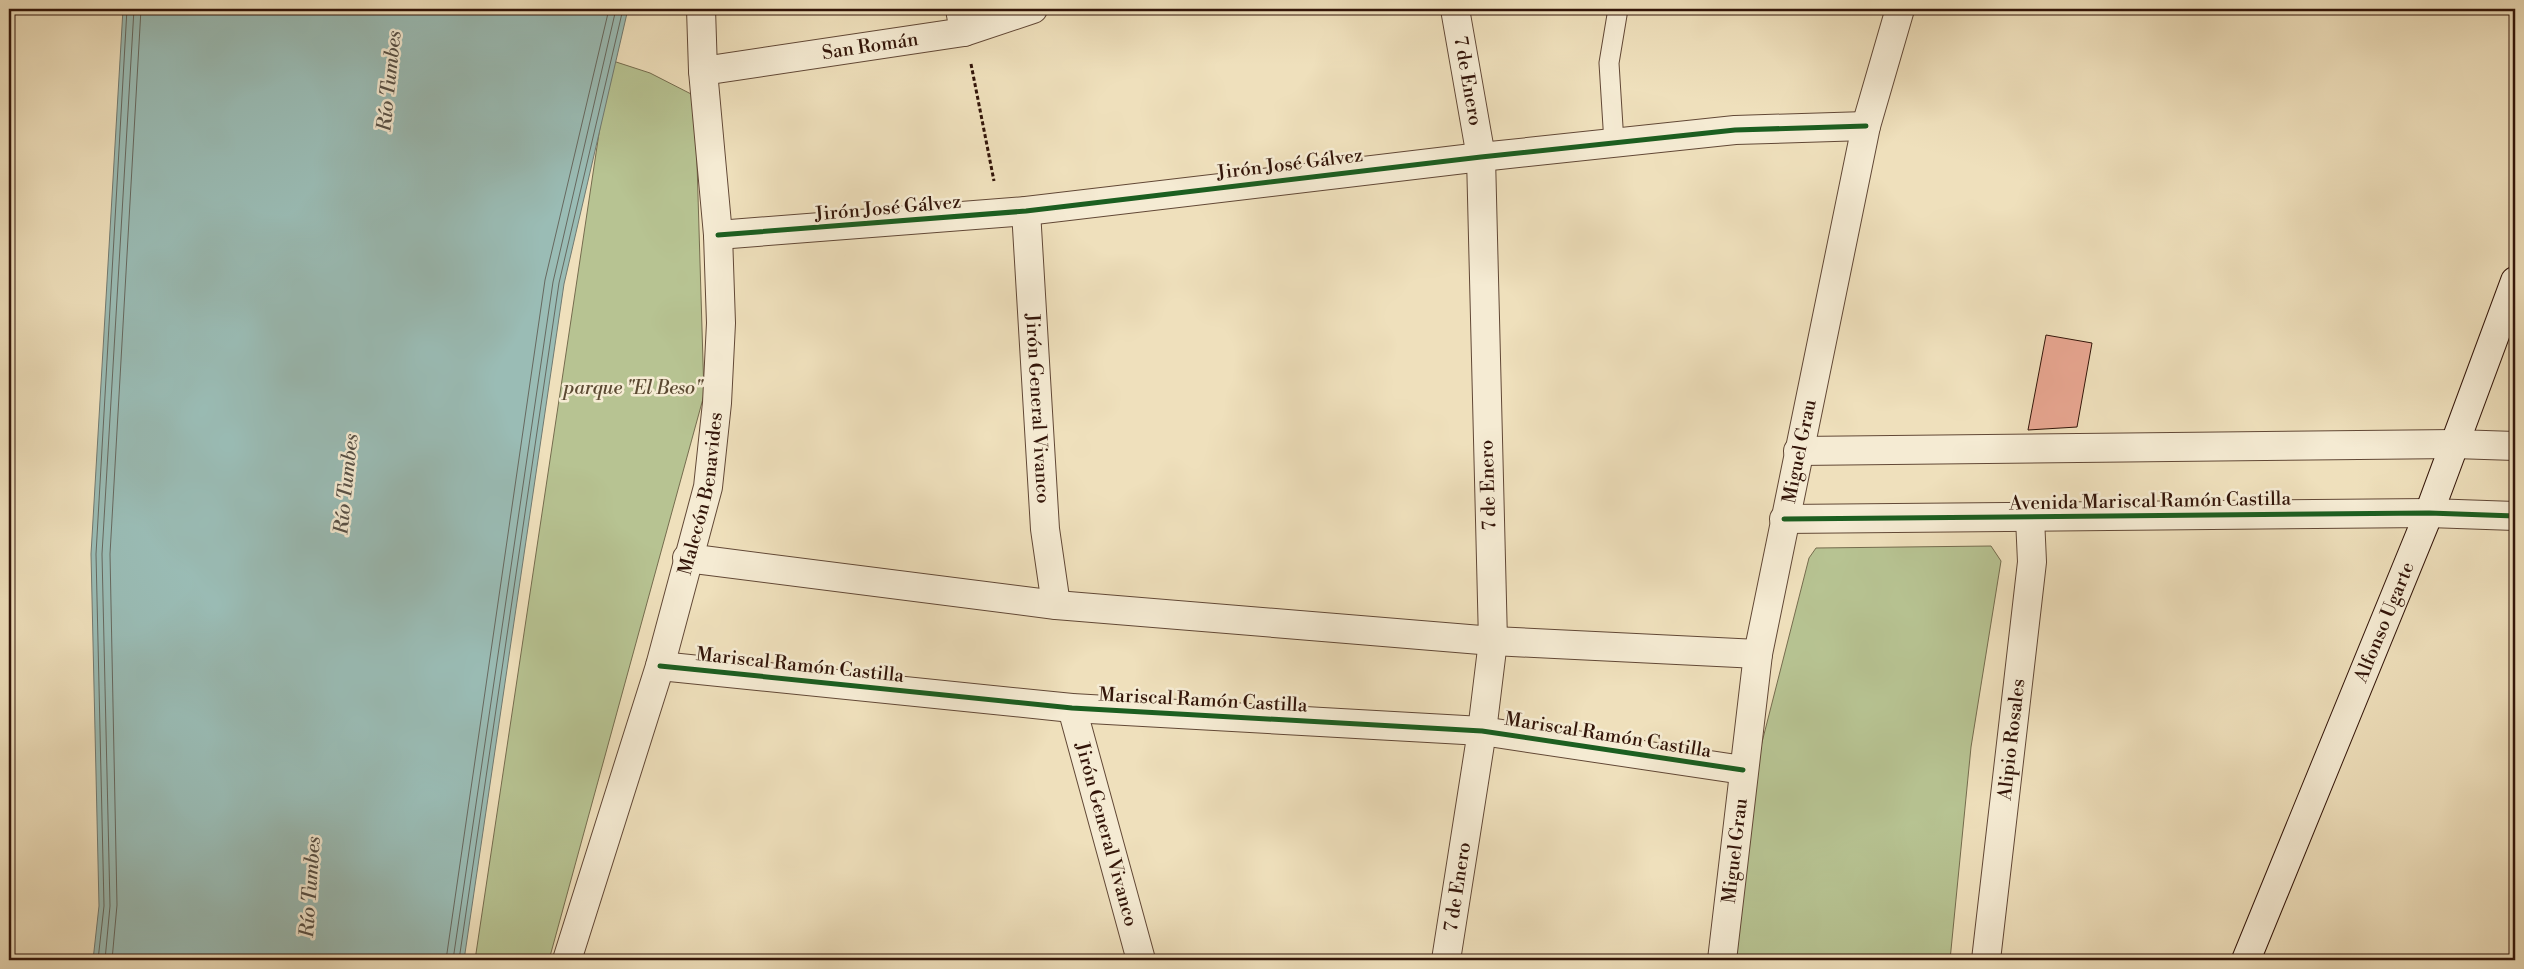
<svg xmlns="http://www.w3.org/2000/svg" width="2524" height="969" font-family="'Libre Bodoni',serif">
<rect width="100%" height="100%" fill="#efe0bc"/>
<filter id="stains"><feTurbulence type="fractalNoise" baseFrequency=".004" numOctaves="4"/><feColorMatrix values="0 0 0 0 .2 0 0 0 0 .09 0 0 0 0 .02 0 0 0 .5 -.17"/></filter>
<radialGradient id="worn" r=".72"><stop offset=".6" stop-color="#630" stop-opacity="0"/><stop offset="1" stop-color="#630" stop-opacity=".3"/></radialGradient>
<!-- green -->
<g fill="#b7c392" stroke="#756c4e">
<polygon points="610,60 650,73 695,96 704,395 549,960 475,960"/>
<polygon points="1991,546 2001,561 1971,747 1950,960 1734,960 1759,754 1809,558 1816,548"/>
</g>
<!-- water -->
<polygon fill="#9abcb5" stroke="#717970" points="123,9 628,9 564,284 464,960 93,960 99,906 91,554"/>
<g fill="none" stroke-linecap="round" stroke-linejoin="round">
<!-- shore -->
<g stroke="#66685f" stroke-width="1">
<polyline points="98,960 104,906 96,554 127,9"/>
<polyline points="105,960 110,906 102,554 134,9"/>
<polyline points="112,960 117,905 110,554 141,9"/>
<polyline points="446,960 545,280 609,9"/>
<polyline points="453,960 553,282 616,9"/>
<polyline points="459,960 559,283 623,9"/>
</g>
</g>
<!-- building -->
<polygon fill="#e8a691" stroke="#331509" points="2046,335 2092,343 2077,427 2028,430"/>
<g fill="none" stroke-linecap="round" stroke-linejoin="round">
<!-- lane casing -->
<g stroke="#624836" stroke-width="21">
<polyline id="lane" points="1614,143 1609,63 1618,9"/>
</g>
<!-- street casing -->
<g stroke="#624836" stroke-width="30">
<g id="street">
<polyline points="960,9 964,32"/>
<path id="s1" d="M703,71L964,32L1033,9"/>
<path id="s2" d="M1026,211L1045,529L1056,605"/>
<polyline points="718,235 1026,211 1481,157 1735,130 1866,126"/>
<polyline points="1798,451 2455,444 2515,446"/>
<polyline points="1784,519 2429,513 2515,516"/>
<polyline points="687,558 1056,605 1493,641 1758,654"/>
<polyline points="660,666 1072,708 1482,731 1743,770"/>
<path id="s3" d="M1072,708L1141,960"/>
<path id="s4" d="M567,960L660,666L708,487L717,403L721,323L718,235L703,71L701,9"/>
<path id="s5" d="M1446,960L1482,731L1493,641L1481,157L1455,9"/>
<path id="s6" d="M1722,960L1758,654L1866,126L1900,9"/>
<path id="s7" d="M1986,960L2032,562L2030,518"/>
</g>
</g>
<!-- secondary casing -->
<g stroke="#331509" stroke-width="30">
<g id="secondary">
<path id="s8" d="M2246,960L2429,513L2515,281"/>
</g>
</g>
<!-- path -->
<polyline stroke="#331509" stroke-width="3" stroke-dasharray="4 2.5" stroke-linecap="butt" points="971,64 994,181"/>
<!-- lane -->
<use href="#lane" stroke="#f5ebd3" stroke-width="19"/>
<!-- street -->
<use href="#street" stroke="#f5ebd3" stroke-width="28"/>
<!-- secondary -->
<use href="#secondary" stroke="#f5ebd3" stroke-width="28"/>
<!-- cycleway casing -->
<g stroke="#f5ebd3" stroke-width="8">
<g id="cycleway">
<polyline points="718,235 1026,211 1481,157 1735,130 1866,126"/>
<polyline points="1784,519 2429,513 2515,516"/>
<polyline points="660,666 1072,708 1482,731 1743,770"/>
</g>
</g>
<!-- cycleway -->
<use href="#cycleway" stroke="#1b5e20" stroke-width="5"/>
</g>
<g text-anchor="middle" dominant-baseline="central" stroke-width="5" stroke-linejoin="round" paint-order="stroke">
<!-- street labels -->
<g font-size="19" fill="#331509" stroke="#f5ebd3">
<text stroke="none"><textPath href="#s1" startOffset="169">San Román</textPath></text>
<text transform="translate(1468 81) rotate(80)">7 de Enero</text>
<text transform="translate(1290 164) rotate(-7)">Jirón José Gálvez</text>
<text transform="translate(888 208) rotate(-5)">Jirón José Gálvez</text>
<text stroke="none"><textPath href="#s2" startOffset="198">Jirón General Vivanco</textPath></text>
<text stroke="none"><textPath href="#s6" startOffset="515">Miguel Grau</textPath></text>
<text transform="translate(1488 485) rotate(-92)">7 de Enero</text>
<text stroke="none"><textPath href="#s4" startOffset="486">Malecón Benavides</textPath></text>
<text transform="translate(2150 501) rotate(-1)">Avenida Mariscal Ramón Castilla</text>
<text stroke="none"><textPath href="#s8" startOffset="365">Alfonso Ugarte</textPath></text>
<text transform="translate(800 665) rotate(6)">Mariscal Ramón Castilla</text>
<text transform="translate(1203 700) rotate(3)">Mariscal Ramón Castilla</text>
<text transform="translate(1608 735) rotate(9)">Mariscal Ramón Castilla</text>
<text stroke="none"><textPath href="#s7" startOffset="222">Alipio Rosales</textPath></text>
<text stroke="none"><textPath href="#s3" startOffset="131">Jirón General Vivanco</textPath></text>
<text stroke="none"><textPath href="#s6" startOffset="110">Miguel Grau</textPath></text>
<text stroke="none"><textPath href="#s5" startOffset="74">7 de Enero</textPath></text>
</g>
<!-- park labels -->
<g font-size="19" font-style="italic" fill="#5b4932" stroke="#f5ebd3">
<text x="633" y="388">parque "El Beso"</text>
</g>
<!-- water labels -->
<g font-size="20" font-style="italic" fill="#574f45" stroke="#f5ebd3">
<text transform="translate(390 81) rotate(-84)">Río Tumbes</text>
<text transform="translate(347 484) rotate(-84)">Río Tumbes</text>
<text transform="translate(311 887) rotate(-86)">Río Tumbes</text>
</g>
</g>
<!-- margin -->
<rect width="2524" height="969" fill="none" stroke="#efe0bc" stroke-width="30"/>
<rect x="10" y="10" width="2504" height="949" fill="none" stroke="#331509" stroke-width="2.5"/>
<rect x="15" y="15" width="2494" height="939" fill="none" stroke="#331509"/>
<rect width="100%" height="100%" filter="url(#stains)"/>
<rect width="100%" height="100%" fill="url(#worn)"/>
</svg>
